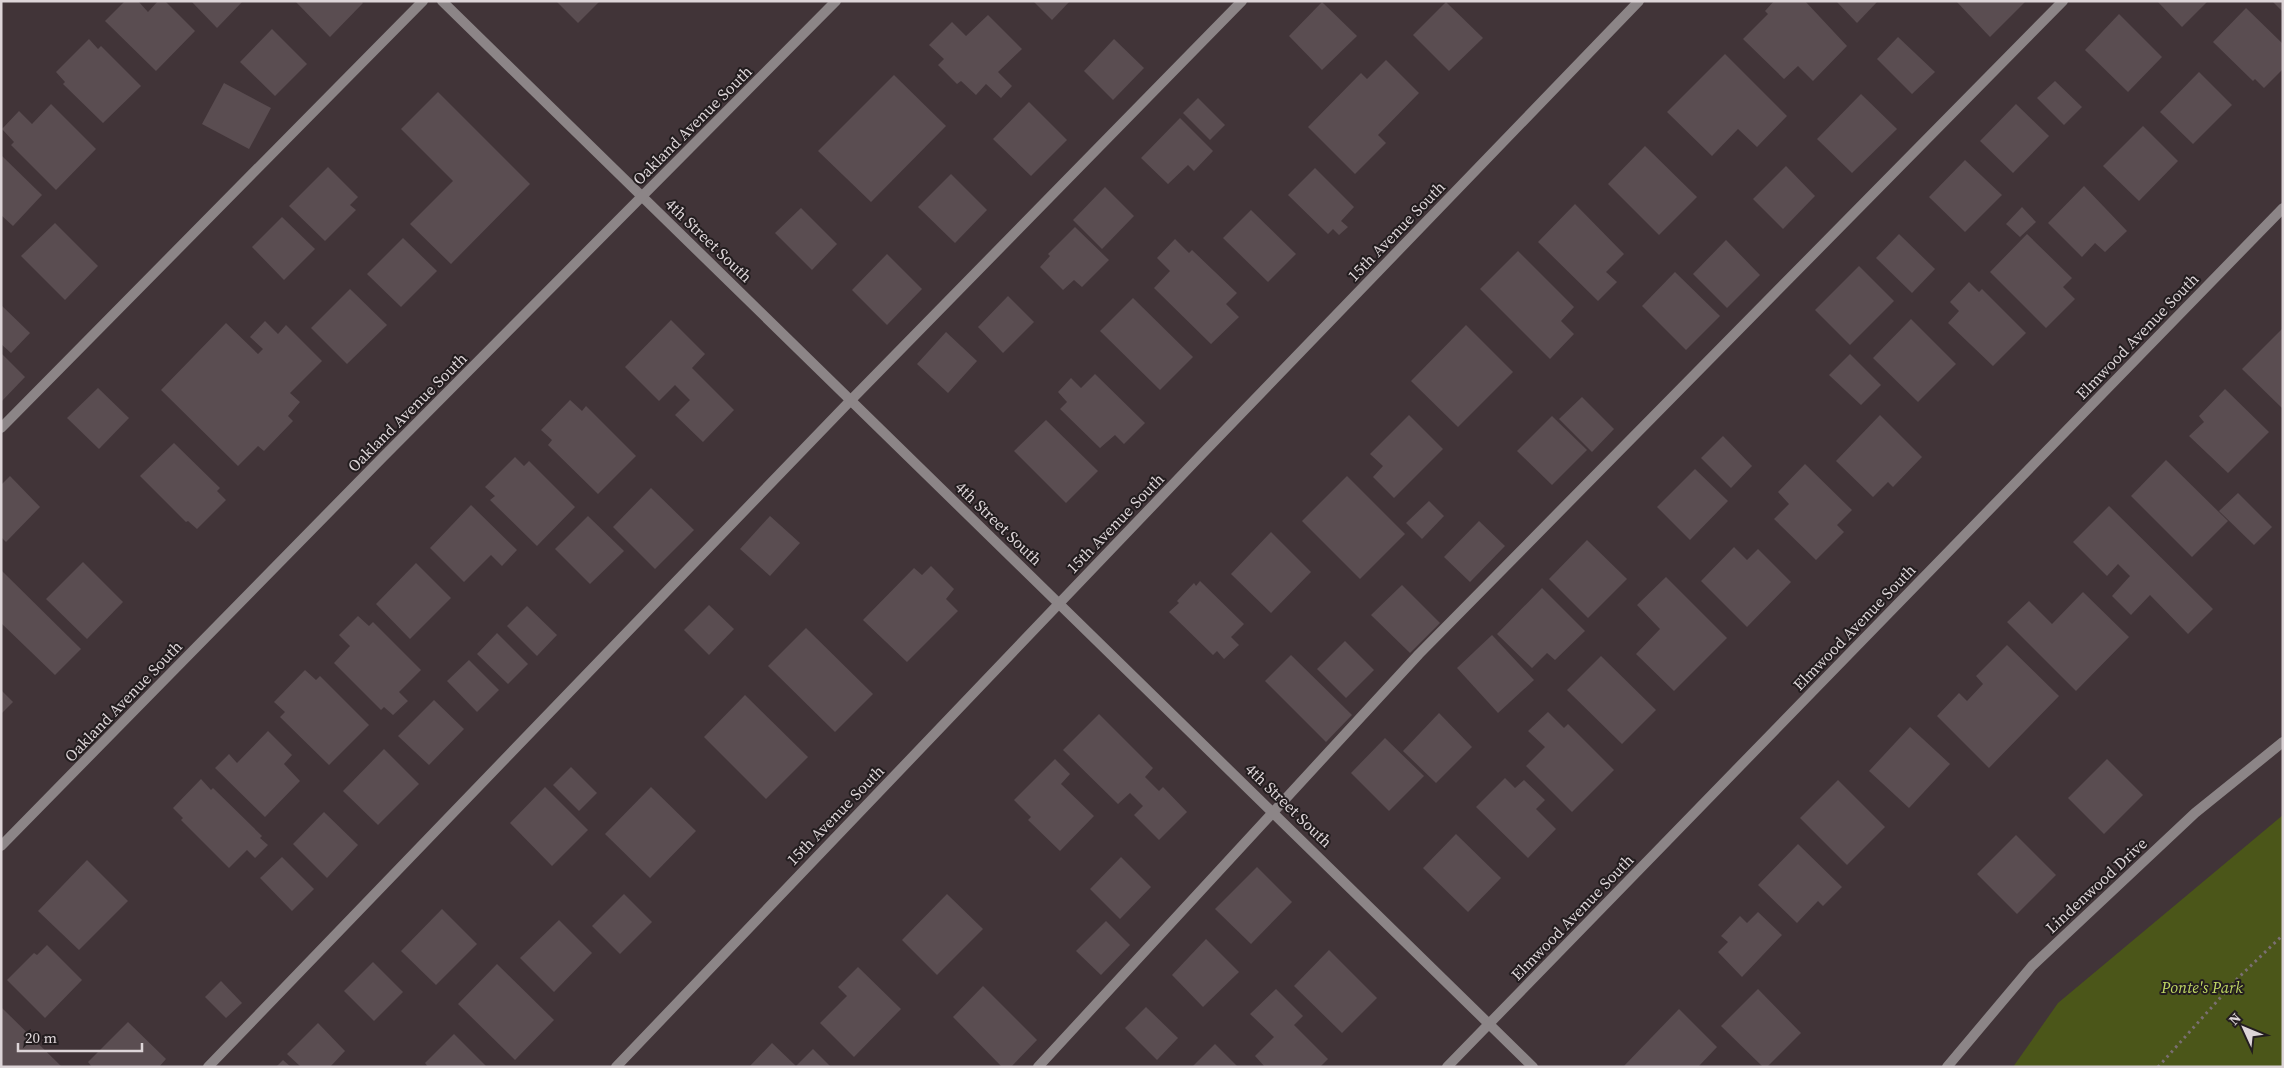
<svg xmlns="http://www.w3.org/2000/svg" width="2284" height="1068" font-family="'Source Serif 4',serif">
<rect width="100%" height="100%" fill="#413438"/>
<!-- green -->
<polygon fill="#4b5619" points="2283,815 2283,1067 2013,1067 2058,1003"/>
<!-- building -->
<g fill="#5a4d51">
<polygon points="125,1 138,1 148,12 158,1 165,1 195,31 156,71 105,21"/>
<polygon points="191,1 243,1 217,28"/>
<polygon points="295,1 361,1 363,3 330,37"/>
<polygon points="556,1 600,1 578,23"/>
<polygon points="1033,1 1070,1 1052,20"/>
<polygon points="1774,1 1805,1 1847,46 1813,81 1798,66 1784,79 1743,39 1768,14 1765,11"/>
<polygon points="1836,1 1878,1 1857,23"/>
<polygon points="1956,1 2026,1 1990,37"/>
<polygon points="2157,1 2208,1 2182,27"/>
<polygon points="2272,1 2283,1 2283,12"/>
<polygon points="1322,2 1357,36 1322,70 1289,36"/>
<polygon points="1446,2 1483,38 1449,71 1413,35"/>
<polygon points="2246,8 2283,44 2283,69 2264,88 2255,79 2253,81 2213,42"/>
<polygon points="2119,14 2162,57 2128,92 2085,50"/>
<polygon points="988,15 1022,49 998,72 1012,86 1001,98 986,84 976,95 961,81 957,84 938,65 944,59 929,45 952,22 966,36"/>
<polygon points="272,29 307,64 275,96 240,62"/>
<polygon points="1898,37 1935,72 1912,94 1877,59"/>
<polygon points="89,39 98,49 101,46 141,86 103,123 63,84 65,82 56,72"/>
<polygon points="1114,39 1144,68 1113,100 1084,71"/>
<polygon points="1725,54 1787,116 1757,147 1738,129 1712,156 1667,112"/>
<polygon points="1386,60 1419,93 1378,135 1386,143 1355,174 1308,127 1361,73 1367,79"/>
<polygon points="2199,72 2232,105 2193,144 2160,112"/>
<polygon points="894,75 946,126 871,202 818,151"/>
<polygon points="2055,81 2082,107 2064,125 2037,98"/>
<polygon points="224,83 271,108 249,149 202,124"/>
<polygon points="438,92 530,184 451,264 410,224 453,181 401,129"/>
<polygon points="1861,94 1897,129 1852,173 1817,139"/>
<polygon points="1198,98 1225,125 1210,140 1183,113"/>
<polygon points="1029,102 1067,140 1031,176 993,139"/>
<polygon points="51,104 96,149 56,190 11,145 14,142 2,129 19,111 32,124"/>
<polygon points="2016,104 2049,136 2013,173 1980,141"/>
<polygon points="1180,118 1213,151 1194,171 1188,165 1168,184 1141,158"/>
<polygon points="2143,126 2178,161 2139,201 2103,166"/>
<polygon points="1645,146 1697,197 1659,235 1608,184"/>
<polygon points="1,155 42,195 13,226 1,215"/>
<polygon points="1965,160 2002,195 1965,232 1929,197"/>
<polygon points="1786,166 1815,196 1783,229 1753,199"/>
<polygon points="328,167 358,197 350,205 356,210 325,241 289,206"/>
<polygon points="1315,168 1354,207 1341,221 1348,227 1339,235 1333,229 1328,234 1288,195"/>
<polygon points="951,174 987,210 955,243 918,207"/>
<polygon points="2084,186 2127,231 2105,252 2095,243 2082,257 2048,223"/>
<polygon points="1105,187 1134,216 1102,249 1073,220"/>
<polygon points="1575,204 1624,254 1606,272 1617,282 1598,301 1538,242"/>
<polygon points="2022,207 2036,222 2020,237 2006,224"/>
<polygon points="801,208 837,244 812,270 775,233"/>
<polygon points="1251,210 1296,254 1268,282 1223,238"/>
<polygon points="282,217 315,249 284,280 252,247"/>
<polygon points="55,223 98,266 65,300 21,256"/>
<polygon points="1075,227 1109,260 1082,287 1074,280 1063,290 1040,267 1050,256 1048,254"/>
<polygon points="1899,234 1935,269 1912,293 1876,258"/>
<polygon points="2027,234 2072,278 2063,287 2075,299 2046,328 1990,272"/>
<polygon points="403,238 437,271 401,307 367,274"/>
<polygon points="1175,239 1189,253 1192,250 1237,293 1226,304 1239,317 1211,344 1154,288 1170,271 1157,258"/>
<polygon points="1726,240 1760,275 1727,308 1693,274"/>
<polygon points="1518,251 1574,307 1561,321 1574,334 1550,359 1480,289"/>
<polygon points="887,254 922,289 887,325 852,290"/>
<polygon points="1859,266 1894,301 1850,345 1815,310"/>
<polygon points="1675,272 1720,316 1686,350 1642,306"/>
<polygon points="1969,282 1979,292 1982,289 2026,333 1993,366 1948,323 1959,311 1950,302"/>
<polygon points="350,289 387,325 347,364 311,328"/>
<polygon points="1008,296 1034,322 1003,353 978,327"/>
<polygon points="1133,298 1193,357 1160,390 1100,331"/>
<polygon points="1,305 30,333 11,353 1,344"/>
<polygon points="1911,319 1956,364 1918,402 1873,358"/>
<polygon points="671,320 705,354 692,368 734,410 703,442 675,415 690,400 675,385 659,401 625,367"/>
<polygon points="265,321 278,334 286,325 322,361 290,393 300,402 288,416 293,421 264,451 258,446 238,466 161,390 226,323 258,354 263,349 250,337"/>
<polygon points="1466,325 1513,372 1458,427 1411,381"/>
<polygon points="2283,328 2283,409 2242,369"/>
<polygon points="946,332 977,361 948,393 917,364"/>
<polygon points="1,353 25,377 1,402"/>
<polygon points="1850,354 1881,385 1861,405 1829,375"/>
<polygon points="1095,374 1145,423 1124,444 1115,435 1100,448 1060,409 1067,402 1058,392 1071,378 1081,388"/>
<polygon points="98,388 129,418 99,449 67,418"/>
<polygon points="2225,389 2269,432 2228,473 2189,436 2204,422 2199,416"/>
<polygon points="1582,397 1614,429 1592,452 1559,419"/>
<polygon points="570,400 582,411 586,406 636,456 598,494 548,445 552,440 541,430"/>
<polygon points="1409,415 1443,449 1394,498 1373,477 1383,466 1370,454"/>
<polygon points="1880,415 1922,457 1893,487 1888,482 1873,497 1836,461"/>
<polygon points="1552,416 1587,450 1552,485 1517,451"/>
<polygon points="1046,420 1098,471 1066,503 1014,451"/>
<polygon points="1723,436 1752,466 1731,488 1701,458"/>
<polygon points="174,443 220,488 217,491 226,500 197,529 188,521 186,522 140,476"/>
<polygon points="515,457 524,466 529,461 575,507 537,546 490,500 495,496 485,487"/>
<polygon points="2166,460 2228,521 2192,557 2131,496"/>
<polygon points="1805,464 1852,510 1837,525 1844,532 1816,560 1774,519 1789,504 1778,492"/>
<polygon points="1695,469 1728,501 1690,540 1657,507"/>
<polygon points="10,476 40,507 6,542 1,537 1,485"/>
<polygon points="1347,476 1405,534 1360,579 1302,521"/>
<polygon points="651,488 694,530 655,569 613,527"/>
<polygon points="2238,493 2272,527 2254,545 2219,511"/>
<polygon points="1429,501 1444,516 1422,539 1406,523"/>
<polygon points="471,505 517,550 502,566 491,555 464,582 430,548"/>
<polygon points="2109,506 2213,609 2188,634 2150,595 2131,615 2112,596 2130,576 2118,564 2107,576 2073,542"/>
<polygon points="588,516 624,551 590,584 555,549"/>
<polygon points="770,516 800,543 770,576 740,549"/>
<polygon points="1479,521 1505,546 1470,582 1444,557"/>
<polygon points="1271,532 1311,572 1271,613 1231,574"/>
<polygon points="1587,540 1627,579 1588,618 1549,579"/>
<polygon points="1734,547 1747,560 1758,549 1791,582 1747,627 1701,581"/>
<polygon points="83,562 123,602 87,639 46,599"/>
<polygon points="416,563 451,598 410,639 376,604"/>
<polygon points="931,566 954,589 946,599 958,611 907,662 863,620 914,568 922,575"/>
<polygon points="1,570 81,649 55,675 1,623"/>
<polygon points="1666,577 1727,638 1674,691 1636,654 1660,629 1637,605"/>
<polygon points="1200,581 1244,624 1231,637 1239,645 1224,659 1217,651 1213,655 1169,612 1179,603 1177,601 1194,583 1196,586"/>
<polygon points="1402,585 1440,623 1410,653 1371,615"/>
<polygon points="1542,588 1585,631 1555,660 1547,653 1532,668 1497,634"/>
<polygon points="2083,592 2129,637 2076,691 2007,622 2029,601 2052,624"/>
<polygon points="709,605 734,629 709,655 684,630"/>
<polygon points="527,606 557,635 537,656 507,626"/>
<polygon points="358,616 369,626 373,622 421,670 399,692 408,701 393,715 384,707 381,710 334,663 350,646 339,635"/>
<polygon points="806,628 873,694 835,732 768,666"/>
<polygon points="497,633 528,664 508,684 477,654"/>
<polygon points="1492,635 1534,680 1498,713 1457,668"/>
<polygon points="1345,641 1374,670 1346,698 1317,669"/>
<polygon points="2007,645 2059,696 1989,768 1937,716 1959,693 1967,701 1983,684 1976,676"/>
<polygon points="1291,655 1352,715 1326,742 1265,681"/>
<polygon points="1601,656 1656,710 1622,744 1567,690"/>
<polygon points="469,660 499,690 477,712 447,681"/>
<polygon points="305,670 316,680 320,676 369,725 329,765 280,717 285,712 274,702"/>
<polygon points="1,690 13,702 1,714"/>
<polygon points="745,695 808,757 766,799 704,737"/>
<polygon points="434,700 464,729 429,765 398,736"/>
<polygon points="1548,712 1564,728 1568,724 1614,770 1572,812 1526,766 1545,747 1528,731"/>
<polygon points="1439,713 1472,747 1436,783 1403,751"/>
<polygon points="1099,714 1153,768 1145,777 1159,791 1163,787 1187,812 1159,840 1134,815 1143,806 1130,793 1118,804 1063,750"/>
<polygon points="1910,727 1950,764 1909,808 1869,771"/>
<polygon points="268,731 292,755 284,764 300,781 265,817 215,768 229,754 237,763"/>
<polygon points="1385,738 1424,776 1389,811 1351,773"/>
<polygon points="384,749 419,784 378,825 343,791"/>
<polygon points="1055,759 1070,774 1061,784 1094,816 1060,851 1028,820 1031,817 1014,800"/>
<polygon points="2107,759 2143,795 2104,834 2068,798"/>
<polygon points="571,767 597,793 579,811 553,785"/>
<polygon points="1505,778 1515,788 1524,780 1545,800 1536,809 1556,829 1528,858 1476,807"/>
<polygon points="201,779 211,790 213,788 262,836 260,838 268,845 255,858 247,850 229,868 181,820 183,818 173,808"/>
<polygon points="1838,780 1885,827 1847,865 1800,818"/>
<polygon points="545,787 588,830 552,866 510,823"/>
<polygon points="651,787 696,831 650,878 605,834"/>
<polygon points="324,812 358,845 327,878 293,844"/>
<polygon points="1456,834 1501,878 1468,912 1423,868"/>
<polygon points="2016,835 2056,875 2017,914 1977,874"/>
<polygon points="1798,844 1842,887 1823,906 1818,901 1797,923 1758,885"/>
<polygon points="282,857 314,889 292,911 260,878"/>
<polygon points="1121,857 1151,887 1120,919 1090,889"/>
<polygon points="87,860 128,901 79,950 38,911"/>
<polygon points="1257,867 1292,902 1251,944 1215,909"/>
<polygon points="624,894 652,922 620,954 592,926"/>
<polygon points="947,894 983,929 937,975 902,940"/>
<polygon points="442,909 477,944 436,985 401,951"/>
<polygon points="1758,912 1782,935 1742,977 1718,952 1728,942 1721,936 1740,916 1747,923"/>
<polygon points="559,920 592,953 554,992 520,958"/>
<polygon points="1106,921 1130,945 1101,975 1076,951"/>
<polygon points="1206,939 1239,972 1203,1007 1172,975"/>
<polygon points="47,945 82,980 45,1018 7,980 34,953 37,955"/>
<polygon points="1329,950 1377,998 1342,1033 1294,986"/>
<polygon points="373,962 403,992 374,1021 344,991"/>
<polygon points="497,964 554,1020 515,1060 458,1004"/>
<polygon points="858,967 901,1009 854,1057 820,1023 847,996 838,987"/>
<polygon points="221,981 242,1003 226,1018 205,997"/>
<polygon points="983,986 1037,1040 1011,1067 1002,1067 953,1017"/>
<polygon points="1276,989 1303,1016 1294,1025 1328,1059 1320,1067 1265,1067 1255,1056 1274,1037 1250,1014"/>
<polygon points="1758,989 1801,1033 1767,1067 1763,1067 1721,1026"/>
<polygon points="1,1007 62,1067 1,1067"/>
<polygon points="1146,1007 1178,1038 1157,1060 1125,1028"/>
<polygon points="1679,1009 1717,1047 1698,1067 1623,1067"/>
<polygon points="128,1022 166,1059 159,1067 92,1067 88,1062"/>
<polygon points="318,1023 345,1051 330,1067 301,1067 287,1054"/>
<polygon points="454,1034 487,1067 428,1067 425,1063"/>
<polygon points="772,1043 796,1066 813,1049 831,1067 749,1067"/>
<polygon points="1215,1044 1238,1067 1192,1067"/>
<polygon points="283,1060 291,1067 276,1067"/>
</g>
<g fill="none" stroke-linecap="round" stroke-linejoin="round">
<!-- path -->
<polyline stroke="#7a6f72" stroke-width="3" stroke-dasharray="2.5 4" stroke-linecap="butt" points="2158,1067 2238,978 2283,935"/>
<!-- service -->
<g stroke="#8c8587" stroke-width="10">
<polyline points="1,428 423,1"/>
<polyline points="208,1067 851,400 1242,1"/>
<polyline points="1038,1067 1419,654 2063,1"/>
</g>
<!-- minor -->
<g stroke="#8c8587" stroke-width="10">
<polyline points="442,1 1533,1067"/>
<polyline points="1,846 382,458 836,1"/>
<polyline points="616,1067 1202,454 1639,1"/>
<polyline points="1447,1067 2283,208"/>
<polyline points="1947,1067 2032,966 2195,813 2283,742"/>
</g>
</g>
<g text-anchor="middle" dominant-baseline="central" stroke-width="4" stroke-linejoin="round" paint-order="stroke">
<!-- street labels -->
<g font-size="16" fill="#ddd5d8" stroke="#231d1f">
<text transform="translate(692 125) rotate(-45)">Oakland Avenue South</text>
<text transform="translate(1396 231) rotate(-46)">15th Avenue South</text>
<text transform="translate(709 240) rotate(44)">4th Street South</text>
<text transform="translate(2137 336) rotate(-46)">Elmwood Avenue South</text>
<text transform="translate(407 412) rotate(-45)">Oakland Avenue South</text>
<text transform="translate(999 523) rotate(44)">4th Street South</text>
<text transform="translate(1115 523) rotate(-46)">15th Avenue South</text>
<text transform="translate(1854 627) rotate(-46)">Elmwood Avenue South</text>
<text transform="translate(123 701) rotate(-46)">Oakland Avenue South</text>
<text transform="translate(1289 805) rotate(44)">4th Street South</text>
<text transform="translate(835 815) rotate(-46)">15th Avenue South</text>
<text transform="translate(2096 885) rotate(-43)">Lindenwood Drive</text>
<text transform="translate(1572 917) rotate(-46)">Elmwood Avenue South</text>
</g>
<!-- park labels -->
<g font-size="16" font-style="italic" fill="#bfd664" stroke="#231d1f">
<text x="2202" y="987">Ponte's Park</text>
</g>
</g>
<!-- border -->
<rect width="2284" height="1068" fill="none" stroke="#ddd5d8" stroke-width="5"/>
<!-- north arrow -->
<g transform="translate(2244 1028) rotate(314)" stroke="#231d1f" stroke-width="4" paint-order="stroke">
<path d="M0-4L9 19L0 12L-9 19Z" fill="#ddd5d8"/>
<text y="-8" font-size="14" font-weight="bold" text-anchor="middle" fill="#ddd5d8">N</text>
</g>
<!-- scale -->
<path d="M18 1043v8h124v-8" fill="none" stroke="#ddd5d8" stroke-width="2.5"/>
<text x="25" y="1043" font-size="15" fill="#ddd5d8" stroke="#231d1f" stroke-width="4" paint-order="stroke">20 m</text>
</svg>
